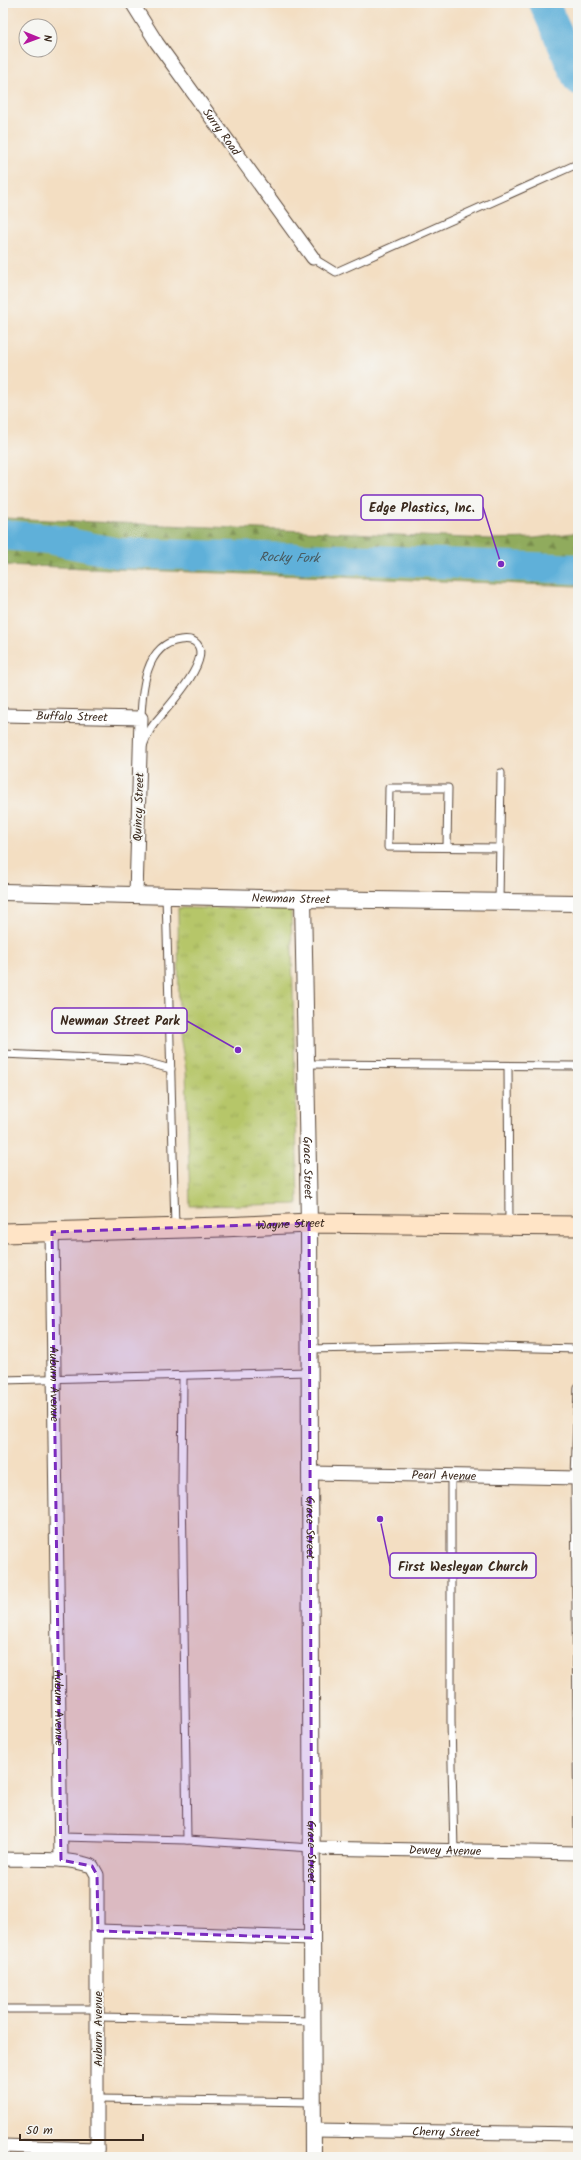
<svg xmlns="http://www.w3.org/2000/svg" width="581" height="2160" font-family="Kalam,sans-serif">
<defs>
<pattern id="forest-firs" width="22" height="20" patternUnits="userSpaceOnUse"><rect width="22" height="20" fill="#90ab5d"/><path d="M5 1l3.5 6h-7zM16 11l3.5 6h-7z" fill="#778b4c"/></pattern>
<pattern id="park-tufts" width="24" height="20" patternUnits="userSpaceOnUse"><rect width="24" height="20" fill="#b6c669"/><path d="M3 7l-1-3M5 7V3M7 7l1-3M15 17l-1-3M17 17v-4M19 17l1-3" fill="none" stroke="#9daa5b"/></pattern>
</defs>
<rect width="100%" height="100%" fill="#f6f6f2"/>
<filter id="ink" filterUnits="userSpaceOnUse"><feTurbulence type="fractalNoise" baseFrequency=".025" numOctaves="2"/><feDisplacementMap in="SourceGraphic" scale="8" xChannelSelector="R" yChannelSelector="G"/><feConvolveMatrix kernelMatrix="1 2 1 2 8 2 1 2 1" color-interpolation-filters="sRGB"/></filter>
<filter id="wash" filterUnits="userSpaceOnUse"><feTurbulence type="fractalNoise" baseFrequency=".012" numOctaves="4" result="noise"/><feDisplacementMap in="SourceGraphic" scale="16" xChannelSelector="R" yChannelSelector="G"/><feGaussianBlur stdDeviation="0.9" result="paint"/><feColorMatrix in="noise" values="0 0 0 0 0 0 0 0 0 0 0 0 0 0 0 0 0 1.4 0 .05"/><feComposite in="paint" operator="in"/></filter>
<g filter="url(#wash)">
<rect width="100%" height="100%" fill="#f3dec2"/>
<!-- forest -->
<polygon fill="url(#forest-firs)" stroke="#666a3e" points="3,518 490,539 535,538 573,533 578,530 578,586 3,565"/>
<!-- park -->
<polygon fill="url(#park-tufts)" stroke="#787844" points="178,908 291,909 298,1204 190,1206 186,1070 179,1030"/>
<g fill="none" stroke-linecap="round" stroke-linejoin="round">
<!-- river -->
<g stroke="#5eb0d9" stroke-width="30">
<polyline points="544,3 578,80"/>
<path id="s1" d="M3,535L49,539L118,553L372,560L578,569"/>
</g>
</g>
</g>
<g filter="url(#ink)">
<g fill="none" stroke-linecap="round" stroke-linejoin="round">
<!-- service casing -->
<g stroke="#574537" stroke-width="9">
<g id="service">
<polyline points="313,258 336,272 575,165"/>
<path d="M141,718C142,691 145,644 180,640C186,639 193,639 197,644C212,661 165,710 154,724C149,730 146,738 143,746"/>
<polyline points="447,847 448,788 389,788 388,847 499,848"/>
<polyline points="166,896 175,1227"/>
<polyline points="499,902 501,773"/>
<polyline points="3,1054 138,1060 171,1069"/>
<polyline points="307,1064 578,1066"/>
<polyline points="508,1066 509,1224"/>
<polyline points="309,1349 457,1346 578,1349"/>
<polyline points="183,1377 182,1485 187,1840"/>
<polyline points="3,1380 309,1372"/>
<polyline points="451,1476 451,1721 454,1851"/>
<polyline points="61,1837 187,1840 312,1848"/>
<polyline points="578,1853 575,1478 578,1387"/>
<polyline points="3,2009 98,2009"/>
<polyline points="98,2017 313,2021"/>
<polyline points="98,2099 313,2102"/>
</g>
</g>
<!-- minor casing -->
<g stroke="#574537" stroke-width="15">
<g id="minor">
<path id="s2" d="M132,3L157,43L313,258"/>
<path id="s3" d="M3,715L141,718L136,895"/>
<path id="s4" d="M52,1232L61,1860"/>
<path id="s5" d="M310,1473L578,1478"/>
<path id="s6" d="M312,1848L578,1853"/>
<path d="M3,1859C32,1860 64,1857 92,1866L97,1875V2157"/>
<polyline points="98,1931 312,1938"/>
<path id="s7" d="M313,2130L578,2134"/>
<polyline points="3,2146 97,2149"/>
</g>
</g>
<!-- tertiary casing -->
<g stroke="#574537" stroke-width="18">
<g id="tertiary">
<path id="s8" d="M3,892L303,899L578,903"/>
<path id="s9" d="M303,899L309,1223L313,2157"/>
</g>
</g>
<!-- secondary casing -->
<g stroke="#574537" stroke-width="21">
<g id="secondary">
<path id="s10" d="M3,1233L222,1227L309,1223L578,1226"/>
</g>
</g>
<!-- service -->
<use href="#service" stroke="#fff" stroke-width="7"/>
<!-- minor -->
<use href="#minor" stroke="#fff" stroke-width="13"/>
<!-- tertiary -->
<use href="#tertiary" stroke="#fff" stroke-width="16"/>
<!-- secondary -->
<use href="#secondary" stroke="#ffe4c6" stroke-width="19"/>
</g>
</g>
<!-- marked area -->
<path fill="#7b2cbf" fill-opacity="0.2" stroke="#7b2cbf" stroke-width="3" stroke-dasharray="8 5" stroke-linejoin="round" d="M309,1223L312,1938L98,1931L97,1875L92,1866L61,1860L52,1232Z"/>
<g text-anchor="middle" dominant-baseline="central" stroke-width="4" stroke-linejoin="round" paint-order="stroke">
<!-- street labels -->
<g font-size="12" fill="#3b2a1e" stroke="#f6f6f2">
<text stroke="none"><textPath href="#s2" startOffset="157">Surry Road</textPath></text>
<text stroke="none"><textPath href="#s3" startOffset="69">Buffalo Street</textPath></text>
<text transform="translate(139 807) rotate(-88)">Quincy Street</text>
<text stroke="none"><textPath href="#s8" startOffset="288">Newman Street</textPath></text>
<text stroke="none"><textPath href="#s9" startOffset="269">Grace Street</textPath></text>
<text stroke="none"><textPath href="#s10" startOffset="288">Wayne Street</textPath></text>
<text stroke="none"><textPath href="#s4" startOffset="152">Auburn Avenue</textPath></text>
<text stroke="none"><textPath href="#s5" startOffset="134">Pearl Avenue</textPath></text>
<text stroke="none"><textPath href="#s9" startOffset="629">Grace Street</textPath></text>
<text stroke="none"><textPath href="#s4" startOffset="476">Auburn Avenue</textPath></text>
<text stroke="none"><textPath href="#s6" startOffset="133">Dewey Avenue</textPath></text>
<text stroke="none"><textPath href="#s9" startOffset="953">Grace Street</textPath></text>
<text transform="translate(98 2029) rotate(-90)">Auburn Avenue</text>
<text stroke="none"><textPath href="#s7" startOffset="133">Cherry Street</textPath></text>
</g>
<!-- water labels -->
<g font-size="13" font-style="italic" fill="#47595f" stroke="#f6f6f2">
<text stroke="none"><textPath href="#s1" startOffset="288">Rocky Fork</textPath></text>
</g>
</g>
<!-- callouts -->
<path fill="none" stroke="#7b2cbf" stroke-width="1.5" d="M501 564L483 507M238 1050L187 1021M380 1519L390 1566"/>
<g fill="#7b2cbf" stroke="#f6f6f2" stroke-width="1.5">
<circle cx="501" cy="564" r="4"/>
<circle cx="238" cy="1050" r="4"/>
<circle cx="380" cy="1519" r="4"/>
</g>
<g fill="#f6f6f2" stroke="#7b2cbf" stroke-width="1.5">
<rect x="361" y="495" width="122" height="25" rx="4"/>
<rect x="52" y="1008" width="135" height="25" rx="4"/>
<rect x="390" y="1553" width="146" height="25" rx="4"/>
</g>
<g font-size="13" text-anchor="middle" font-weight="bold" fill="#3b2a1e">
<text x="422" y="512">Edge Plastics, Inc.</text>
<text x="120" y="1025">Newman Street Park</text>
<text x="463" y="1571">First Wesleyan Church</text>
</g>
<!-- margin -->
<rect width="581" height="2160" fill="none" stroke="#f6f6f2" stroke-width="16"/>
<!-- north arrow -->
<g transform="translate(38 38) rotate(91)"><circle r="19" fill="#f6f6f2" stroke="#aba49d"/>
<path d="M0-3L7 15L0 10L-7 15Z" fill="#b5179e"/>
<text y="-6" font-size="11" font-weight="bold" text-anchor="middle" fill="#3b2a1e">N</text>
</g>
<!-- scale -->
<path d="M20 2134v6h123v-6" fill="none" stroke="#3b2a1e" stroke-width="2"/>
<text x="26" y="2134" font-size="12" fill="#3b2a1e" stroke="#f6f6f2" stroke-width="3" paint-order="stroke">50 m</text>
</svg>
